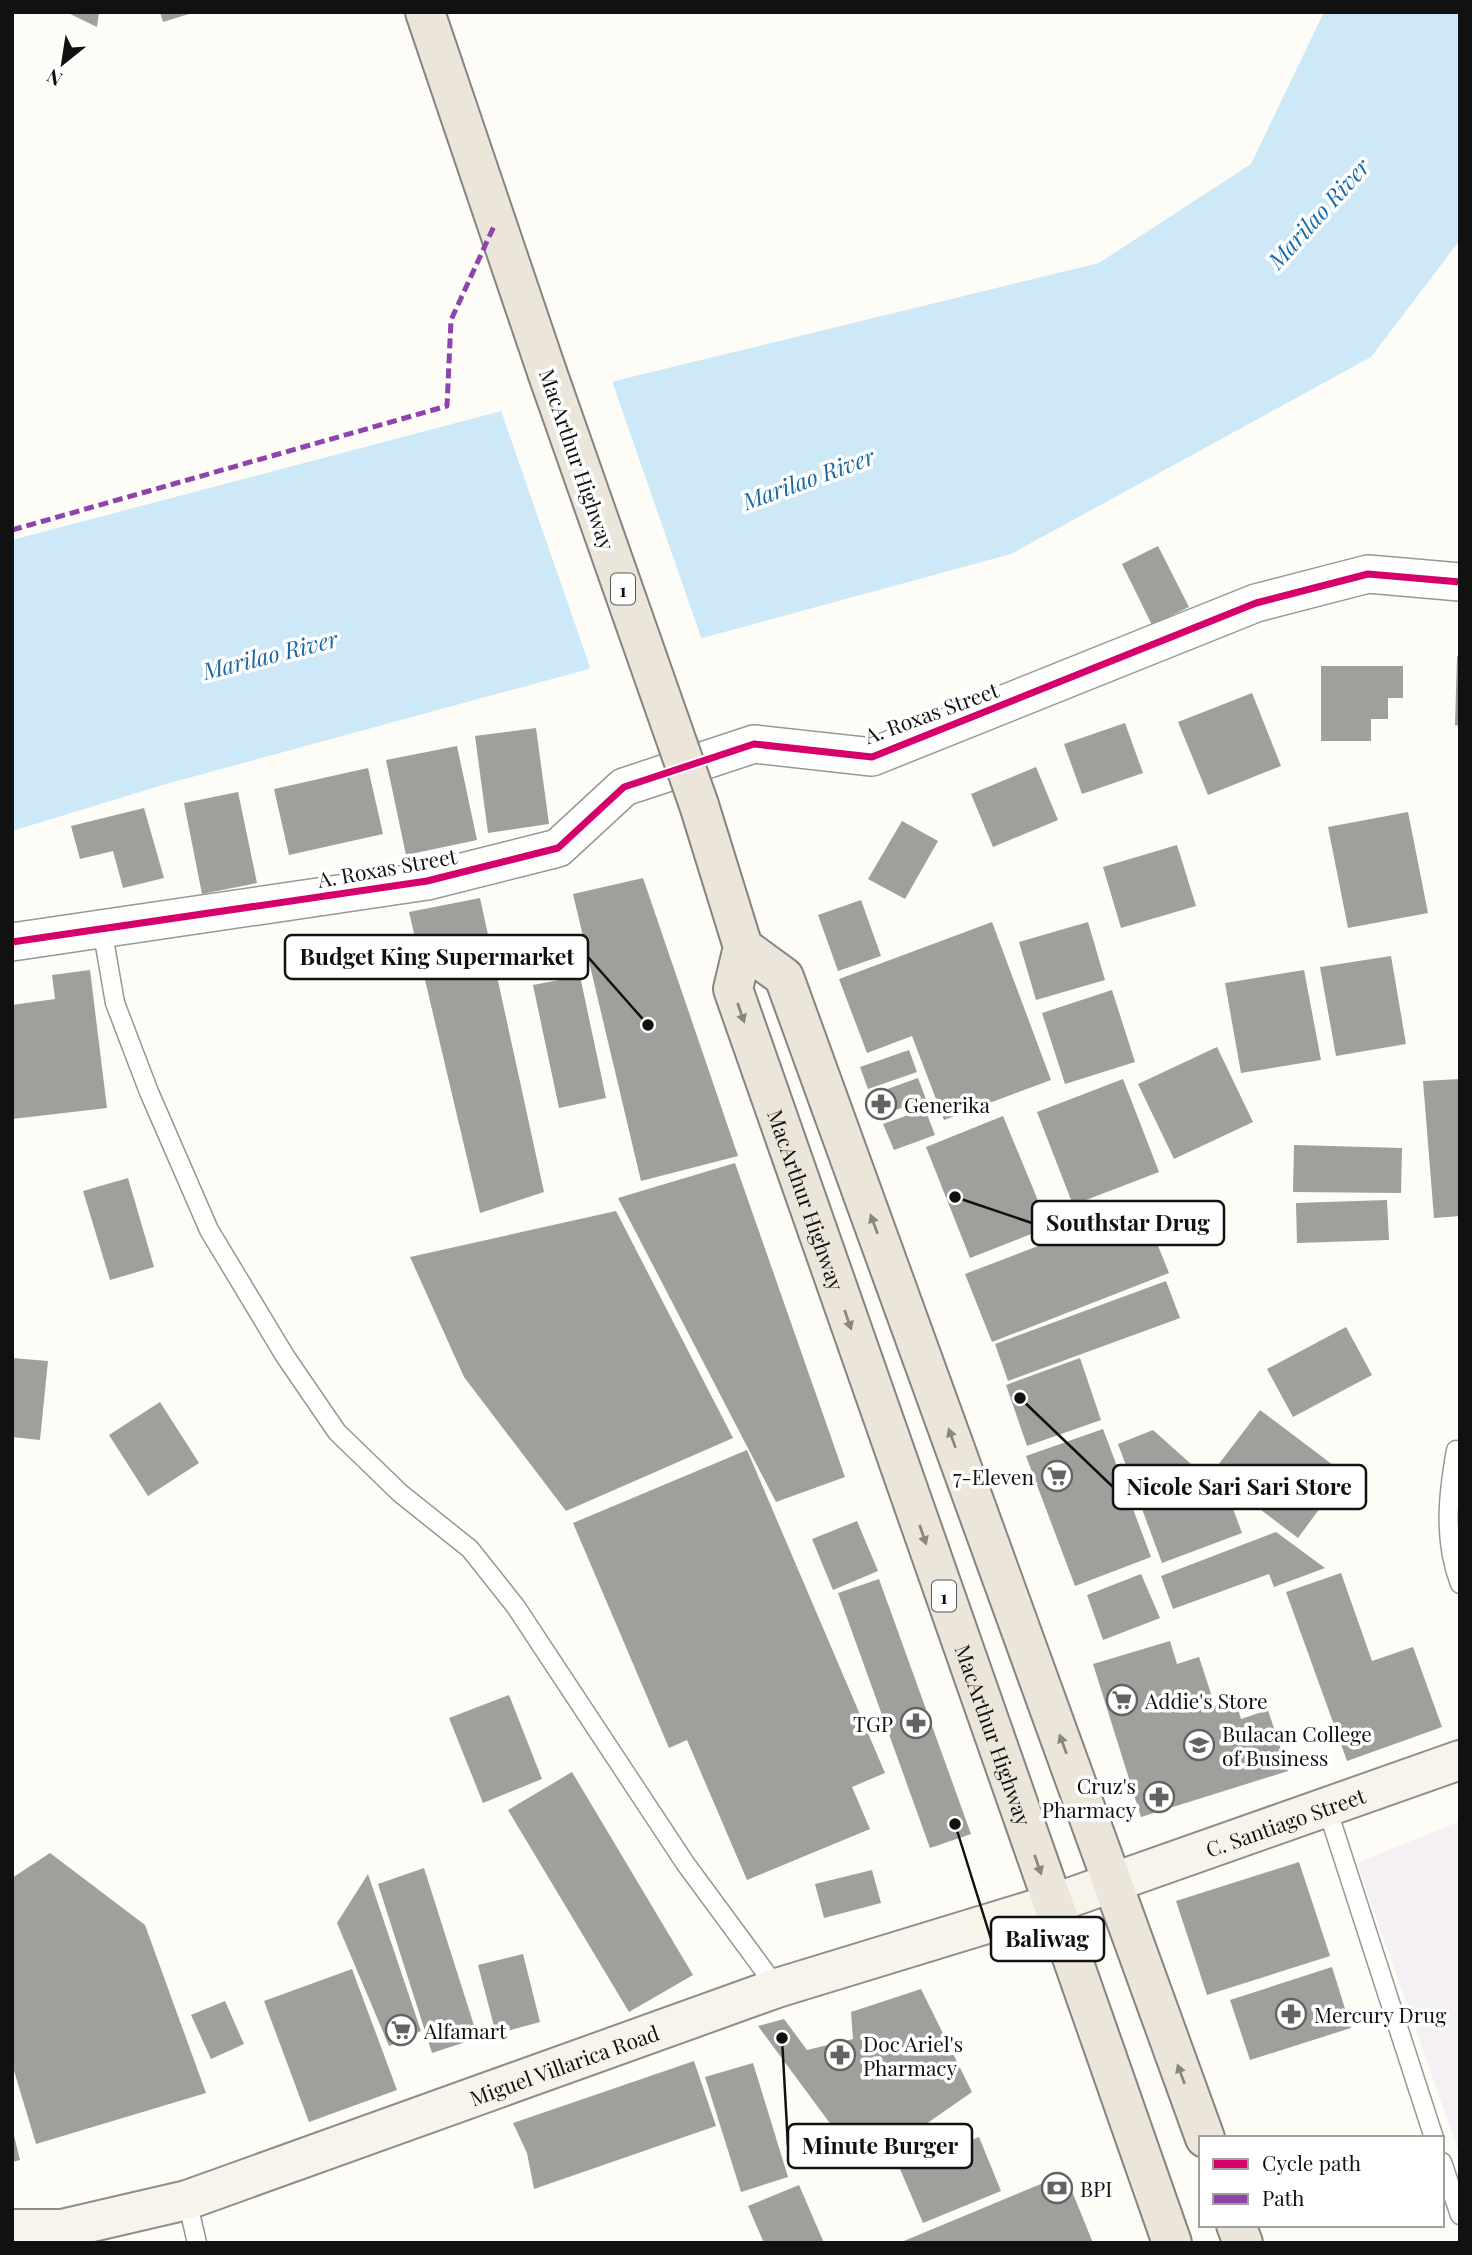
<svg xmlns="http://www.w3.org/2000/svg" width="1472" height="2255" font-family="'Playfair Display',serif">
<rect width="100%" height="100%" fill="#fdfcf7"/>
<!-- industrial -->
<polygon fill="#f5f0f3" points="1460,1821 1460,2155 1357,1863"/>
<!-- water -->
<polygon fill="#cde8f7" points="1324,12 1460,12 1460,240 1371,357 1011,554 166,784 12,831 12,540 623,379 1099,263 1251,164"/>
<!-- pier -->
<polygon fill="#fdfcf7" points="611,378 703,643 592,673 500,408"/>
<!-- building -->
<g fill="#a19f9c">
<polygon points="66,12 99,12 97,27"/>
<polygon points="160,12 192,12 192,13 163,22"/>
<polygon points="1158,546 1189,607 1152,625 1122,564"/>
<polygon points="1457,656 1460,656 1460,726 1455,725"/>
<polygon points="1321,666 1403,666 1403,698 1388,698 1388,719 1371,719 1371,741 1321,741"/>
<polygon points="1252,693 1281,766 1208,795 1178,722"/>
<polygon points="1125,723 1143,773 1082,794 1064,744"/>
<polygon points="536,728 549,824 488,833 475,736"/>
<polygon points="457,746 477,840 406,855 386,760"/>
<polygon points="1036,767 1058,820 993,847 971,794"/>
<polygon points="368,768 383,834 289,855 274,789"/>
<polygon points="238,792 257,883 202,894 184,803"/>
<polygon points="144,808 164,878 123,888 113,851 80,859 71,826"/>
<polygon points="1408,812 1428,913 1348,928 1328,827"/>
<polygon points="902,821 938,841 905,899 868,879"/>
<polygon points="1177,845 1196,906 1121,928 1103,867"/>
<polygon points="643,878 738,1156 641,1181 573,894"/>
<polygon points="480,898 544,1192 480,1213 409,912"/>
<polygon points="861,900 881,956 838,971 818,915"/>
<polygon points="992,922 1051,1080 944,1120 912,1036 867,1053 839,979"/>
<polygon points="1088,922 1105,980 1036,1000 1019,942"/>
<polygon points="1391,956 1406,1044 1336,1056 1320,967"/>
<polygon points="90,970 107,1108 12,1119 12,1005 55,999 52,975"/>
<polygon points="1304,970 1321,1060 1241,1073 1225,983"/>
<polygon points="580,976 606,1098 559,1108 533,985"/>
<polygon points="1112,990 1135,1062 1065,1084 1042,1013"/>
<polygon points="1217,1047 1253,1122 1174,1159 1138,1084"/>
<polygon points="909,1050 917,1072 868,1089 860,1067"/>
<polygon points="918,1078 926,1099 879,1116 871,1095"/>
<polygon points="1123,1079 1159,1172 1073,1205 1037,1112"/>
<polygon points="1460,1079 1460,1216 1434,1218 1423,1081"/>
<polygon points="925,1109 935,1135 894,1150 883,1124"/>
<polygon points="1003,1116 1049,1227 970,1258 926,1147"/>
<polygon points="1294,1145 1402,1148 1401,1193 1293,1192"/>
<polygon points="735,1163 845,1477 776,1502 618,1198"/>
<polygon points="128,1178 154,1267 110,1280 83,1191"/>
<polygon points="1387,1200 1389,1240 1297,1243 1296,1203"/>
<polygon points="1142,1206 1169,1273 992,1342 965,1274"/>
<polygon points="616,1211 733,1438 566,1511 464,1377 410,1257"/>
<polygon points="1166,1281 1180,1318 1008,1381 995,1344"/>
<polygon points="1346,1327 1372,1375 1293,1417 1267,1369"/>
<polygon points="12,1358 48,1361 40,1440 12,1437"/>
<polygon points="1080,1358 1101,1420 1027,1446 1006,1385"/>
<polygon points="160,1402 199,1463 148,1496 109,1435"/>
<polygon points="1260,1410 1345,1474 1298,1538 1212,1473"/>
<polygon points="1103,1429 1151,1557 1075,1586 1026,1456"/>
<polygon points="1153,1430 1229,1498 1242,1533 1162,1563 1118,1444"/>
<polygon points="747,1450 885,1773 852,1787 870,1829 747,1880 687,1740 669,1748 573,1523"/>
<polygon points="857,1521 878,1571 833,1590 812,1539"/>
<polygon points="1276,1532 1325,1568 1274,1587 1269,1574 1173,1609 1161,1576"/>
<polygon points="1341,1573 1372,1661 1413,1647 1442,1727 1347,1761 1286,1592"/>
<polygon points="1141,1574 1160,1618 1103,1640 1087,1595"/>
<polygon points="879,1579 971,1834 930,1848 838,1593"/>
<polygon points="1170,1641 1177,1664 1199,1657 1215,1706 1235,1699 1241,1719 1268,1710 1288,1771 1141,1817 1093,1664"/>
<polygon points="509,1695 542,1779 483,1803 449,1718"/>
<polygon points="572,1772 693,1975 629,2012 508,1810"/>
<polygon points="50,1853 145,1925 206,2093 36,2144 12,2064 12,1878"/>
<polygon points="1299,1862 1330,1956 1207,1995 1176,1901"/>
<polygon points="424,1868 478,2038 432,2053 378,1884"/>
<polygon points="872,1870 881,1903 824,1918 815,1884"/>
<polygon points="368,1874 421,2031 389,2046 337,1923"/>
<polygon points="523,1954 540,2022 496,2034 478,1965"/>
<polygon points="1332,1967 1351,2028 1250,2060 1230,2000"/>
<polygon points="352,1969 397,2090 309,2122 264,2001"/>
<polygon points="921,1989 972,2092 863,2168 758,2026 784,2019 807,2050 853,2039 851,2012"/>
<polygon points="225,2001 244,2044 211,2059 191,2015"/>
<polygon points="694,2061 716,2126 534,2189 527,2153 513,2123"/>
<polygon points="753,2063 788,2177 741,2192 705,2077"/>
<polygon points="12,2127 20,2160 12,2162"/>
<polygon points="979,2137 1001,2191 923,2223 900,2169"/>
<polygon points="1065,2174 1093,2243 899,2243"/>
<polygon points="799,2185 824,2243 764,2243 748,2206"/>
</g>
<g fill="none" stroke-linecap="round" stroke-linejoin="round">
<!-- service casing -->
<g stroke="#979795" stroke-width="21">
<g id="service">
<polyline points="102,928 115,1003 149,1092 209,1230 285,1356 337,1432 400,1493 470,1549 516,1607 685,1863 777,1988"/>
<path d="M1456,1450C1448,1495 1443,1540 1460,1584"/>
<polyline points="1326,1805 1434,2138"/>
<polyline points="1442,2162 1460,2215"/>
<polyline points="187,2200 197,2243"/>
</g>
</g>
<!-- minor casing -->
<g stroke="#979795" stroke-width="40">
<polyline id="minor" points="12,942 427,881 558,848 624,787 754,744 872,757 1256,603 1368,574 1460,582"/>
</g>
<!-- secondary casing -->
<g stroke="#8e8d8b" stroke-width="42">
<g id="secondary">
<path id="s1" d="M12,2229H62L187,2200L777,1988L1052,1904L1460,1760"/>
</g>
</g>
<!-- trunk casing -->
<g stroke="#858482" stroke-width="42">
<g id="trunk">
<polyline points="425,12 547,372"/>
<path id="s2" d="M699,805L743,947L733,989L1172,2243"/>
<polyline points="743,947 784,977 1205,2138"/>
<polyline points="1236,2225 1243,2243"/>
</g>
</g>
<!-- service -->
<use href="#service" stroke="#fffffe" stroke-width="18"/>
<!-- minor -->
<use href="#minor" stroke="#fffffe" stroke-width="37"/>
<!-- secondary -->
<use href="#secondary" stroke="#f6f4eb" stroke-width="38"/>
<!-- trunk -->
<use href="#trunk" stroke="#ece5da" stroke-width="38"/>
<!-- trunk-bridge casing -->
<g stroke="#858482" stroke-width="42" stroke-linecap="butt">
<polyline id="trunk-bridge" points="547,372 699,805"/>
</g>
<!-- trunk-bridge -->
<use href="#trunk-bridge" stroke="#ece5da" stroke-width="38"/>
<!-- quiet -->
<polyline stroke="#8e44ad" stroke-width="5" stroke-dasharray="10 5" stroke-linecap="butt" points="12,530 447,406 451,320 495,224"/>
<!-- cycleway casing -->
<g stroke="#fff" stroke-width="11">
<polyline id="cycleway" points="12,942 427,881 558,848 624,787 754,744 872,757 1256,603 1368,574 1460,582"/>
</g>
<!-- cycleway -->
<use href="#cycleway" stroke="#d6006c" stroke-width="7"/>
</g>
<!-- one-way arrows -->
<defs><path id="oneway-solid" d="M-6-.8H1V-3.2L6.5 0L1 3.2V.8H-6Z" transform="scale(1.75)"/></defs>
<g fill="#898680">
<use href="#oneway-solid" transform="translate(741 1013) rotate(71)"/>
<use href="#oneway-solid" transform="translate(874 1224) rotate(-110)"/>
<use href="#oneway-solid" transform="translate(848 1320) rotate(71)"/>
<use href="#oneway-solid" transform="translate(952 1438) rotate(-110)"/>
<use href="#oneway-solid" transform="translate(923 1535) rotate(71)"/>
<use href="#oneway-solid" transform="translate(1063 1744) rotate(-110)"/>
<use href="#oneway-solid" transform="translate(1038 1865) rotate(71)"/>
<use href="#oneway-solid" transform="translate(1181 2074) rotate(-110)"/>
</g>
<!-- icons -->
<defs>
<g id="pharmacy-ring" transform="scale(1.575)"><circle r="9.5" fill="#fff" stroke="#646362" stroke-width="1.5"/><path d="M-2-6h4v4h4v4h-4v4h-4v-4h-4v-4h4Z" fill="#646362"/></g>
<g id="supermarket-ring" transform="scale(1.575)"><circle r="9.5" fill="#fff" stroke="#646362" stroke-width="1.5"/><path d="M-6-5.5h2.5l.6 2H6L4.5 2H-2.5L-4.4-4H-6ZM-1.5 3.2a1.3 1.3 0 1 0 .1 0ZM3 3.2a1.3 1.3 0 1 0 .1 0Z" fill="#646362"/></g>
<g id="university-ring" transform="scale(1.575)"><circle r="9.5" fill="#fff" stroke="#646362" stroke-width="1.5"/><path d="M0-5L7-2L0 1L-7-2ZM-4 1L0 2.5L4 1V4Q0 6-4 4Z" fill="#646362"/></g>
<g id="bank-ring" transform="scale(1.575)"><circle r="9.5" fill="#fff" stroke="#646362" stroke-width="1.5"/><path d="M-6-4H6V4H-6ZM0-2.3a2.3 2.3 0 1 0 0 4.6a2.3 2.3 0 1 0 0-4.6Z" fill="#646362"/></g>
</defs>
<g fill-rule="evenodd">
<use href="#pharmacy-ring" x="881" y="1104"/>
<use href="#supermarket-ring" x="1057" y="1476"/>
<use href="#supermarket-ring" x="1122" y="1700"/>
<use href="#pharmacy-ring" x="916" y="1723"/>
<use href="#university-ring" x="1199" y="1745"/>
<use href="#pharmacy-ring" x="1159" y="1797"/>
<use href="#pharmacy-ring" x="1291" y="2014"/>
<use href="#supermarket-ring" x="401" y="2030"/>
<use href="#pharmacy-ring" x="840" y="2055"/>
<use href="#bank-ring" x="1057" y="2188"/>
</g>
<g text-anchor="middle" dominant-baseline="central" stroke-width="7" stroke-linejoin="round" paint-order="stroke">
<!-- shield labels -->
<g fill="#fff" stroke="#585858" stroke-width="2">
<rect x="611" y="573.5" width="24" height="31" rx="5"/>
<rect x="932" y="1580.5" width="24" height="31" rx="5"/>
</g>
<g font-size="19" font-weight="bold" fill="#111">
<text x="623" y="589">1</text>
<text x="944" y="1596">1</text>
</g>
<!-- street labels -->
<g font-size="21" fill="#111" stroke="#fff">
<text transform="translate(578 459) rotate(71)">MacArthur Highway</text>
<text transform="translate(931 712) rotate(-20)">A. Roxas Street</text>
<text transform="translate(387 867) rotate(-10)">A. Roxas Street</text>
<text stroke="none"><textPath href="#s2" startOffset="415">MacArthur Highway</textPath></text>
<text stroke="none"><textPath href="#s2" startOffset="982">MacArthur Highway</textPath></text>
<text stroke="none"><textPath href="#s1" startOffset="1340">C. Santiago Street</textPath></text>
<text stroke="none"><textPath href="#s1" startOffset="579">Miguel Villarica Road</textPath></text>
</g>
<!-- poi labels -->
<g font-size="21" fill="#111" stroke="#fff" text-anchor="start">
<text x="904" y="1104">Generika</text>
<text x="1034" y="1476" text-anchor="end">7-Eleven</text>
<text x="1145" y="1700">Addie's Store</text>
<text x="893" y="1723" text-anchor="end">TGP</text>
<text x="1222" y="1733">Bulacan College<tspan x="1222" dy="24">of Business</tspan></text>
<text x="1136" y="1785" text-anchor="end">Cruz's<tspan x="1136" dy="24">Pharmacy</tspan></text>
<text x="1314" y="2014">Mercury Drug</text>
<text x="424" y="2030">Alfamart</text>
<text x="863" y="2043">Doc Ariel's<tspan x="863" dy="24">Pharmacy</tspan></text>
<text x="1080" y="2188">BPI</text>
</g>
<!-- water labels -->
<g font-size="23" font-style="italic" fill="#1768a6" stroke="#fff">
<text transform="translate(1318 213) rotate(-48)">Marilao River</text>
<text transform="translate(808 478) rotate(-20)">Marilao River</text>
<text transform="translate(270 654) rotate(-14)">Marilao River</text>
</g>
</g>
<!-- callouts -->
<path fill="none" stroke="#111" stroke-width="2.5" d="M648 1025L588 957M955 1197L1032 1223M1020 1398L1113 1487M955 1824L991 1939M782 2038L788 2146"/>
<g fill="#111" stroke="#fff" stroke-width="2.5">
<circle cx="648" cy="1025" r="7"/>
<circle cx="955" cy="1197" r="7"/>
<circle cx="1020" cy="1398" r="7"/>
<circle cx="955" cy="1824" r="7"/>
<circle cx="782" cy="2038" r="7"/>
</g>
<g fill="#fff" stroke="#111" stroke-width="2.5">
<rect x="285" y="935" width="303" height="44" rx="7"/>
<rect x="1032" y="1201" width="192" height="44" rx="7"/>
<rect x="1113" y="1465" width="253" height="44" rx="7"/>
<rect x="991" y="1917" width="113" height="44" rx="7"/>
<rect x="788" y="2124" width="184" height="44" rx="7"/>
</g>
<g font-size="23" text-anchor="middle" font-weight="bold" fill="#111">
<text x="437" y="965">Budget King Supermarket</text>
<text x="1128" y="1231">Southstar Drug</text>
<text x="1239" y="1495">Nicole Sari Sari Store</text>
<text x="1047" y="1947">Baliwag</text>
<text x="880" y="2154">Minute Burger</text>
</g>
<!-- border -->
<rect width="1472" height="2255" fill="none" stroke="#111111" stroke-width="28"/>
<!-- legend -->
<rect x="1199" y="2136" width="245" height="91" fill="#ffffff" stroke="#a0a0a0" stroke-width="2"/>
<rect x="1213" y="2159" width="35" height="10" fill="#d6006c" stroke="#a0a0a0" stroke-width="2"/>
<text x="1262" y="2171" font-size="21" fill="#111111">Cycle path</text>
<rect x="1213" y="2194" width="35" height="10" fill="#8e44ad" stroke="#a0a0a0" stroke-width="2"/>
<text x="1262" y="2206" font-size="21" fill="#111111">Path</text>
<!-- north arrow -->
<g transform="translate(63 63) rotate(210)" stroke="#ffffff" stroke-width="5" paint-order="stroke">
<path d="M0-5L12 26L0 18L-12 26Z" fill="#111111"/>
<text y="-10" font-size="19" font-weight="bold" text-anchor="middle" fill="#111111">N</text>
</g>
</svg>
